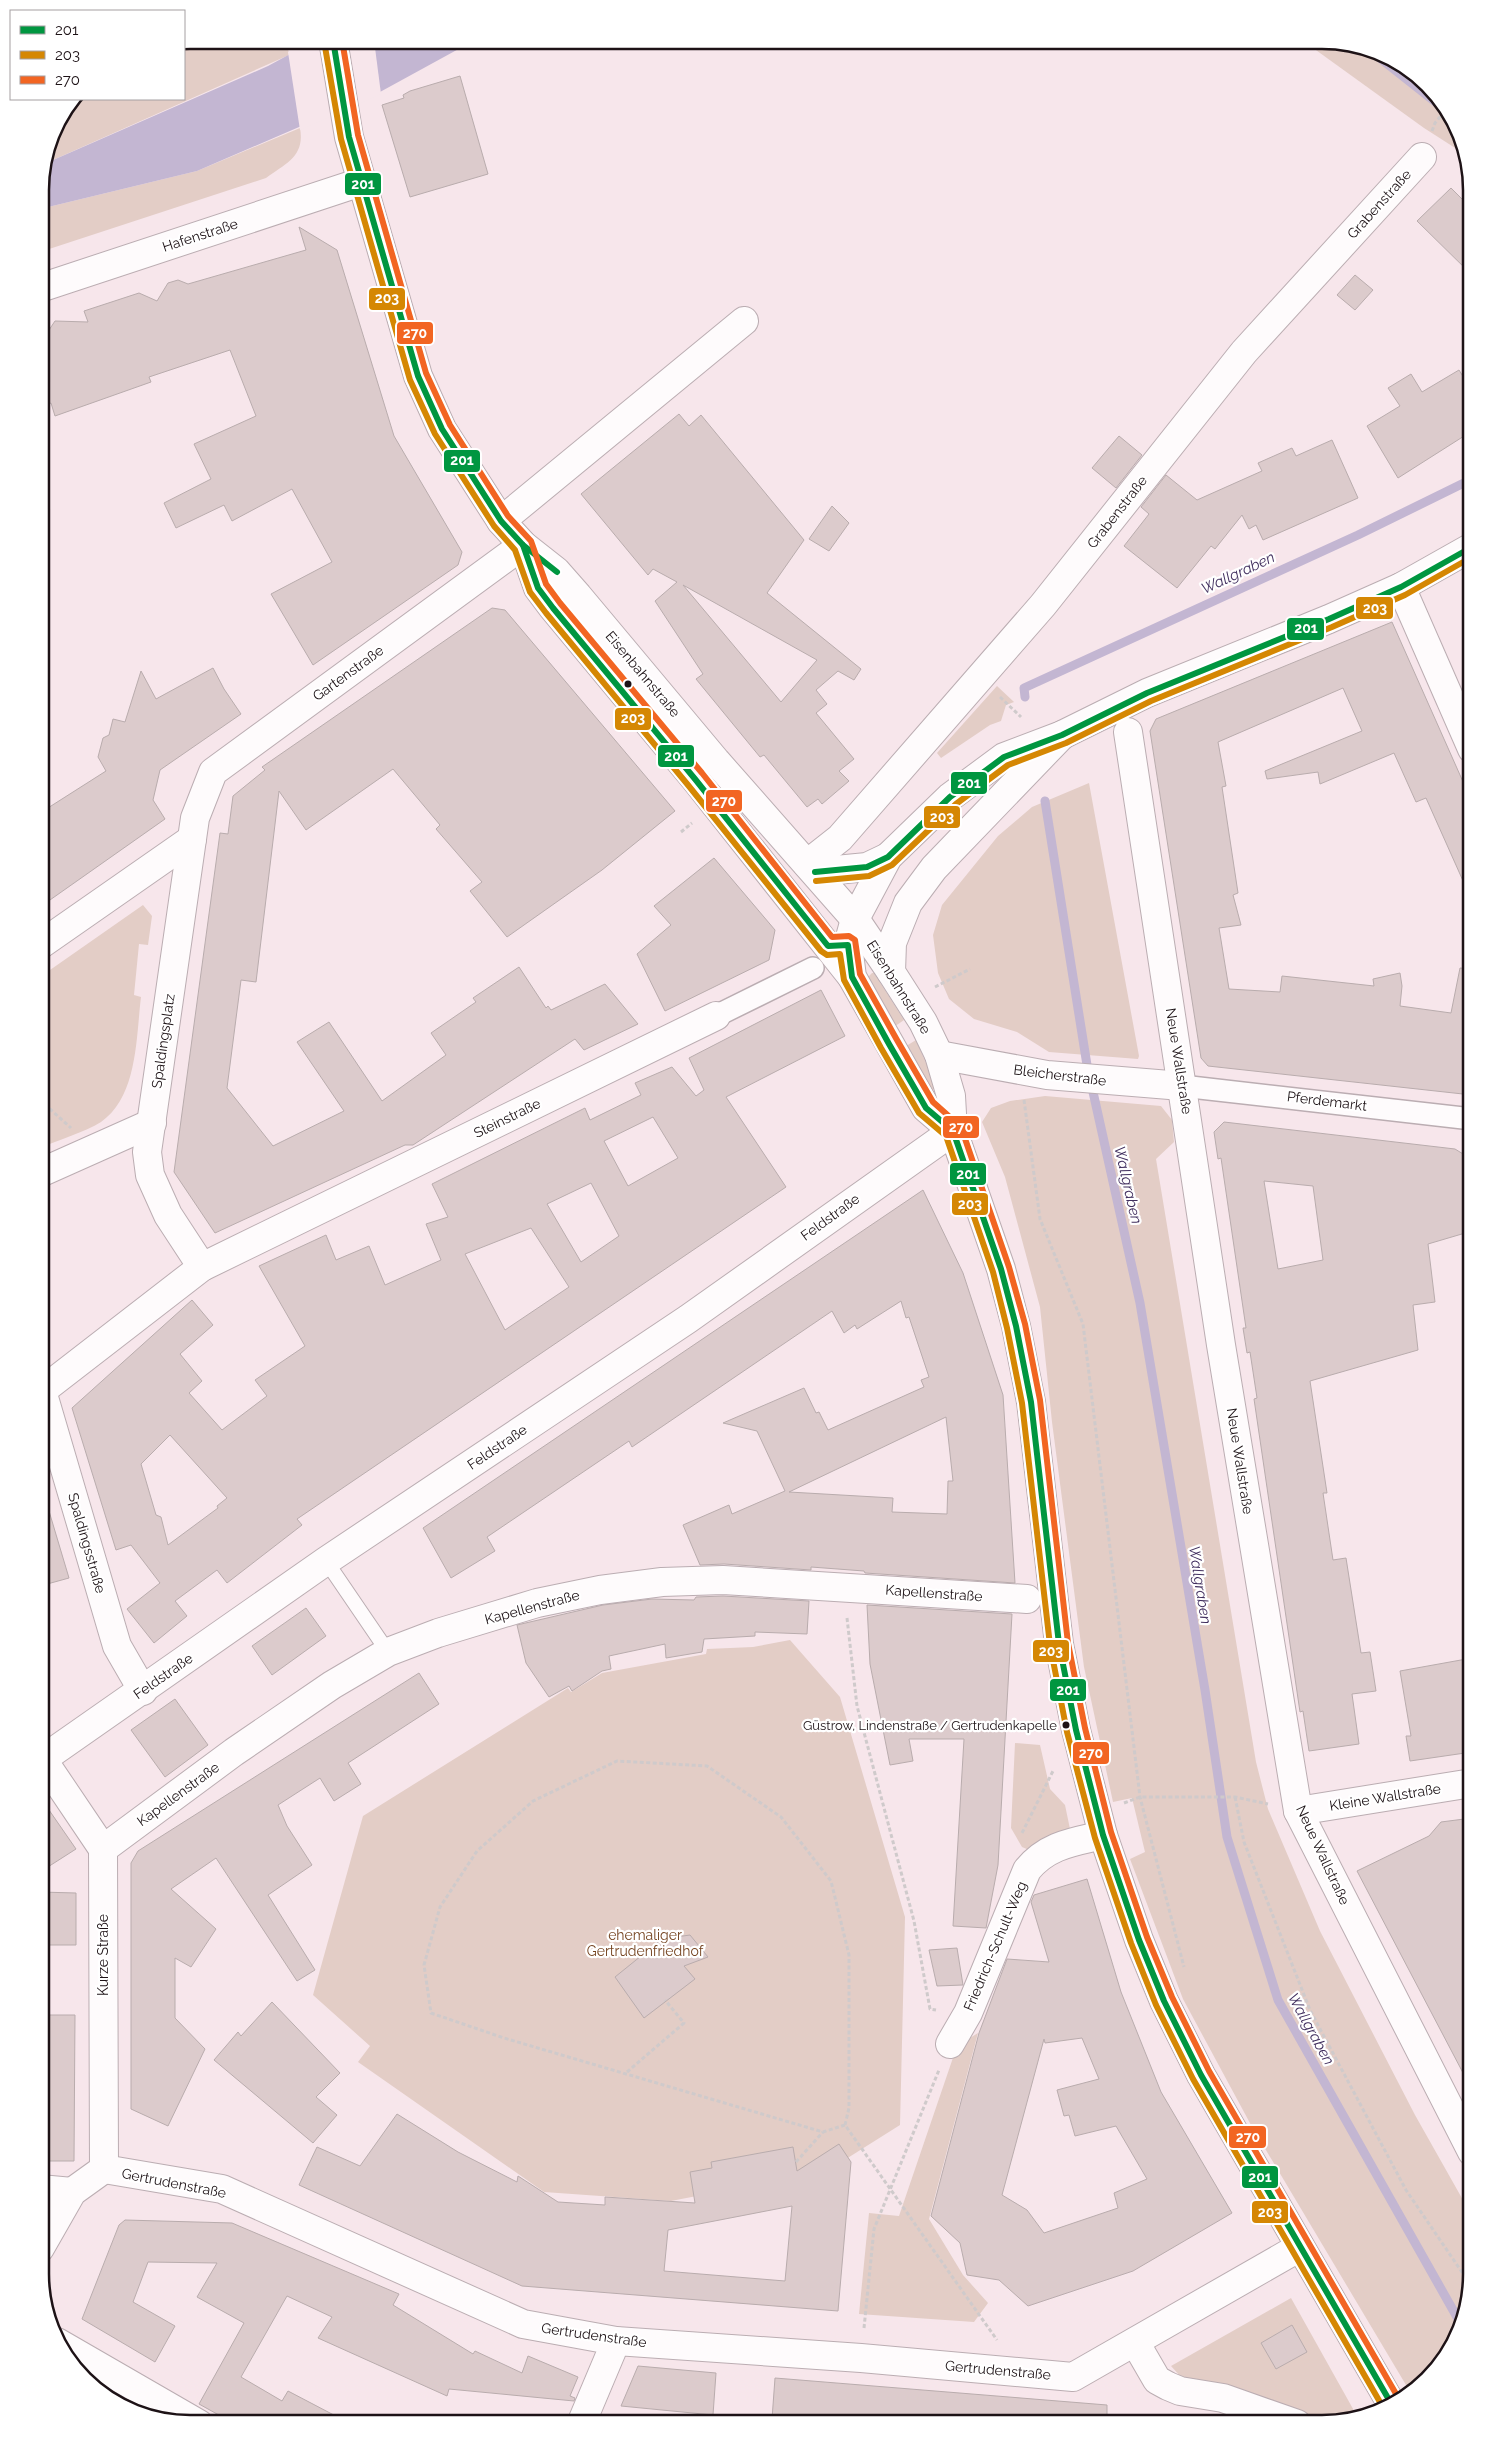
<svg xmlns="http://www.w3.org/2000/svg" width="1512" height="2464" font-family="Raleway,sans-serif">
<rect width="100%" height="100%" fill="#f7e6eb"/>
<!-- green -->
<g fill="#e3cdc6">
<polygon points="190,40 287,40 289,55 44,164 52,132 74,99 184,99 184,41"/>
<polygon points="1302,40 1332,40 1405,65 1456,124 1463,153 1424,128"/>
<path d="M300,128C305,156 287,163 266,178L40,252V209L197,171Z"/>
<polygon points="997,686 1014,702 1006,705 1001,721 990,725 941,758 937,753"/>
<polygon points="1089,783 1139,1056 1138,1059 1049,1052 1017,1032 974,1019 949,999 938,973 933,935 942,905 998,836 1032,807"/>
<path d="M143,905L152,916L148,945L139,944L134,995L141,997C136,1037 138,1096 101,1122C85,1132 58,1140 40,1148V977Z"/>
<polygon points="872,973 874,973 904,1020 891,1029 868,977"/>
<polygon points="916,1040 936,1086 931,1092 903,1048"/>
<polygon points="1045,1096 1161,1106 1172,1120 1174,1142 1156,1159 1256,1762 1268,1809 1320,1931 1415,2115 1472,2216 1472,2274 1464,2322 1447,2357 1409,2390 1251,2125 1183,1999 1130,1859 1145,1852 1132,1798 1113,1802 1084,1667 1052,1422 1040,1307 1005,1177 982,1122 991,1108 1010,1101"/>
<polygon points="790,1640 840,1697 905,1917 900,2125 827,2171 671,2201 544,2192 358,2062 370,2046 313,1995 363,1816 568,1688 571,1692 602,1673 706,1654 707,1649 753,1647"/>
<polygon points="1015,1743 1040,1745 1050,1789 1065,1805 1070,1829 1046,1838 1029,1850 1022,1847 1011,1828"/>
<polygon points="978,2033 929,2219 963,2275 988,2303 974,2322 859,2314 869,2213 899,2216 957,2046"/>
<polygon points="1291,2298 1357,2416 1328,2423 1221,2383 1182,2378 1171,2366"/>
</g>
<!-- water -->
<polygon fill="#c3b6d2" points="316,40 475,40 380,92 197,171 40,209 40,181 44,164 268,66"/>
<!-- pier -->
<polygon fill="#f7e6eb" points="311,40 374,40 381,94 300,130 288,52"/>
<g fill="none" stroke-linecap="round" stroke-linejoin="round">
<!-- stream -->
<g stroke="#c3b6d2" stroke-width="9">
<polyline points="1376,55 1443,108"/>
<polyline points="1025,697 1024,688 1358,535 1472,479"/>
<polyline points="1045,801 1087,1065 1140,1303 1205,1690 1227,1837 1278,2000 1462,2326"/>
</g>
</g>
<!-- building -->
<g fill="#dccbcc" stroke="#b9acad" fill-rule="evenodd">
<polygon points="460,76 488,174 410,197 382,105 404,98 403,95 410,91"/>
<polygon points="1451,188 1472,209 1472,275 1417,221"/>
<polygon points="299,227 337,250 394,436 462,552 458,565 313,665 271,594 332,562 292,489 232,521 224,505 176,528 164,503 211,479 194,444 256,416 230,350 149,377 151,382 55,416 51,403 40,407 40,335 47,333 55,321 88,322 84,311 139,293 157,301 168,283 178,280 188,284 306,250"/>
<polygon points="1355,275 1373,290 1355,310 1337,295"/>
<polygon points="1459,370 1472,391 1472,431 1398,478 1367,426 1400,406 1388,388 1411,374 1422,392"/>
<path d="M679,414L689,426L701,415L804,540L767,593L861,669L854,680L838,671L816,690L827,704L816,713L854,759L839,771L849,781L822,804L818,799L807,807L764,755L760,757L696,679L703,674L655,601L677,582L653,569L648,575L581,494ZM683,585L817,660L781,702Z"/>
<polygon points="1119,436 1142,455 1116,488 1092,468"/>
<polygon points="1332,440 1358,498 1263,540 1256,525 1249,529 1242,515 1215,549 1211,546 1177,588 1124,546 1149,514 1141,507 1166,475 1197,500 1262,471 1258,463 1292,448 1296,456"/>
<polygon points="832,506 849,523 829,551 809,539"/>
<polygon points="492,608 505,610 675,811 602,870 507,937 470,891 482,882 436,829 440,825 393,769 306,830 279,791 256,982 241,980 227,1088 273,1146 344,1111 297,1042 329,1022 382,1101 446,1055 431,1033 476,1002 473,998 519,967 546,1008 548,1006 551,1010 605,984 638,1024 584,1050 575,1039 413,1145 405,1145 215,1233 174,1172 220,833 228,834 233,796 265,770 262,767"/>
<polygon points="1392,622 1472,802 1472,901 1426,798 1416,802 1394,753 1320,784 1318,772 1267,779 1265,771 1362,731 1343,688 1218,742 1226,786 1222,787 1238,893 1233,895 1241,925 1219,928 1229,989 1280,992 1282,976 1374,986 1373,979 1400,973 1402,986 1400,1006 1451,1013 1460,968 1472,969 1472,1095 1208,1066 1201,1058 1150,731 1156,719"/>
<polygon points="213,668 224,689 241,714 160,770 153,800 165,819 40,907 40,813 106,771 98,757 103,738 109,735 113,719 125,722 141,671 156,699"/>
<polygon points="714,858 775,930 769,960 665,1011 637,954 671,925 654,906"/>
<path d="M821,990L845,1036L726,1097L786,1187L297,1519L302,1525L227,1583L217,1570L175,1601L187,1616L154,1643L127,1609L160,1583L131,1545L116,1550L72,1408L192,1300L213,1325L180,1354L202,1381L189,1393L222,1430L267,1396L255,1380L305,1346L259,1266L326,1235L336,1260L369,1246L385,1285L441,1260L426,1224L448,1217L432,1184L585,1108L590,1120L641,1095L635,1083L672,1067L696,1096L704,1090L689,1058ZM653,1117L678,1158L628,1186L604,1141ZM591,1183L619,1236L581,1262L547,1204ZM531,1228L569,1287L505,1330L465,1254ZM170,1435L227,1498L217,1506L218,1508L168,1545L161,1517L156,1515L141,1464Z"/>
<path d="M1224,1122L1455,1149L1468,1157L1472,1169V1231L1428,1244L1435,1302L1413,1305L1418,1350L1310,1381L1327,1493H1323L1333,1560L1346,1558L1361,1653L1370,1652L1376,1691L1352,1694L1359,1744L1309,1751L1303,1711L1300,1712L1254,1399L1257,1398L1250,1352L1247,1353L1243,1328H1246L1221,1158L1218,1159L1214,1132ZM1264,1181L1313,1186L1323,1260L1278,1269Z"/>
<path d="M923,1190L963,1273L1003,1395L1015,1583L865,1573L864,1571L811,1567V1570L724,1564L700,1565L683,1525L729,1505L732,1514L785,1491L757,1431L723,1423L804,1388L816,1413L819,1412L828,1430L924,1387L921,1380L929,1377L909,1317L906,1318L901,1301L857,1329L855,1325L844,1333L832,1311L632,1447L629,1441L487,1537L495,1551L451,1578L423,1528ZM946,1417L953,1481H948L947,1514L892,1512L893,1498L789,1492Z"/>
<polygon points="46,1501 69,1578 40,1586 40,1502"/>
<polygon points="723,1596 809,1601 807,1634 755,1632 755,1636 704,1639 702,1652 666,1658 665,1644 609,1656 611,1669 602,1671 572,1691 569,1686 549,1697 526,1663 517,1625 603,1605 652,1599 694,1600 696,1597"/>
<polygon points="867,1605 1012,1614 998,1865 986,1928 953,1926 964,1739 909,1739 913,1761 890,1765 870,1664"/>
<polygon points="306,1608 326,1636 272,1675 252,1646"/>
<polygon points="1472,1658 1472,1752 1410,1761 1406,1736 1411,1736 1400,1671"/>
<polygon points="419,1673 439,1704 348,1763 361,1784 334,1801 320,1778 278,1805 287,1826 312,1865 268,1895 315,1970 297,1981 216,1858 171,1889 216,1929 191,1967 175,1958 175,2018 205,2049 168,2126 131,2109 131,1863 138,1851"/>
<polygon points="175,1699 208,1745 165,1777 131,1730"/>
<polygon points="40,1797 76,1849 40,1872"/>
<polygon points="1472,1818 1472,2090 1357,1871 1429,1836 1441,1822"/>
<path d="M1087,1879L1121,1992L1161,2092L1232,2213L1133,2271L1028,2306L999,2280L967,2275L960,2243L931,2216L979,2033L1007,1959L1049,1962L1031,1902L1034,1895ZM1082,2038L1099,2079L1057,2090L1064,2116L1069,2115L1075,2136L1116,2126L1147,2179L1114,2193L1118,2208L1044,2233L1027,2210L1002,2195L1044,2039L1045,2043Z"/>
<polygon points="40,1892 76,1893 76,1945 40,1945"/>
<polygon points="690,1935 708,1957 684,1966 695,1979 644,2018 615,1977 662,1939"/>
<polygon points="957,1948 963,1985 937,1986 929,1950"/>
<polygon points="272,2002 340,2073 316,2097 337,2115 313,2143 214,2060 238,2032 241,2036"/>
<polygon points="40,2015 75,2015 74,2161 40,2161"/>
<path d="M397,2114L458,2152L517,2182L518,2176L558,2202L605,2205V2197L695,2203L690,2172L712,2168L711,2162L793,2147L797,2171L839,2144L851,2162L838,2311L522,2286L299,2185L317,2147L360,2166ZM792,2206L785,2281L664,2271L668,2230Z"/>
<polygon points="125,2220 232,2223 399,2294 393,2305 473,2354 475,2351 522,2373 528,2356 578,2377 570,2396 575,2398 574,2401 449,2389 447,2396 318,2338 332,2317 287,2296 241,2377 282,2401 288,2391 351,2424 235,2424 199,2404 244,2323 197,2297 217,2263 148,2262 133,2302 175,2326 155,2362 82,2319 119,2225"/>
<polygon points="1292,2325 1307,2352 1276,2369 1261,2343"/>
<polygon points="638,2366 716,2373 713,2415 621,2406"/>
<polygon points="775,2378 1107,2405 1107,2424 833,2424 772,2419"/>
</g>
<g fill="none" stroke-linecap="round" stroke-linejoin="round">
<!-- service casing -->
<g stroke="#bbadb2" stroke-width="16">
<polyline id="service" points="326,1561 388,1652"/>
</g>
<!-- pedestrian casing -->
<g stroke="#bbadb2" stroke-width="24">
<g id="pedestrian">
<polyline points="716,1016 813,968"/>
<polyline points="1182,1086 1472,1119"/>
</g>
</g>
<!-- minor casing -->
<g stroke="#bbadb2" stroke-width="30">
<g id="minor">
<polyline points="40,288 361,182"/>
<polyline points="501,521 744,321"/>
<polyline points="1401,587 1472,749"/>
<polyline points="1128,732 1221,1345 1298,1811 1472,2152"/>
<polyline points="807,864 840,838 1043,605 1244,352 1422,157"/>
<polyline points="40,945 192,839"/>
<polyline points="939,1055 1047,1075 1182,1086"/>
<polyline points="40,1173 152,1123"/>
<polyline points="202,1267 168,1215 150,1175 147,1152 195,818 213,772 523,545"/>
<polyline points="40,1384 117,1646 143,1691"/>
<polyline points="43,1390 202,1267 716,1016"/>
<polyline points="43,1760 103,1849 104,2169"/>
<polyline points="1298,1811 1472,1783"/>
<polyline points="103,1849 234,1752 332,1685 388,1652 438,1633 537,1603 600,1590 662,1582 723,1580 1027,1599"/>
<path d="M950,2044L968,2013L1027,1870C1047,1845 1073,1842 1103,1835"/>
<polyline points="104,2169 222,2189 523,2324 616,2341 861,2358 1073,2377 1300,2247"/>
<polyline points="40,2189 72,2192"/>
<polyline points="40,2248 72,2192 104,2169"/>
<polyline points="57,2342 199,2424"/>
<polyline points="1135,2342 1157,2380 1168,2386 1180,2391 1223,2398 1297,2424"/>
<polyline points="581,2424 616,2341"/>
</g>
</g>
<!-- tertiary casing -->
<g stroke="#bbadb2" stroke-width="30">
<g id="tertiary">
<polyline points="333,40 349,137 418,376 442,429 501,521 523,545 556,571 578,596 716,761 855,919 891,972"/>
<polyline points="523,545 538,588 553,608 695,779 852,977"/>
<polyline points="815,872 867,867 888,857"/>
<polyline points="40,1761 326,1561 688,1319 953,1131"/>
</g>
</g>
<!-- primary casing -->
<g stroke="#bbadb2" stroke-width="30">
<g id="primary">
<polyline points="1062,735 934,868 908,903 892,943 891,972 923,1022 939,1055 951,1096 953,1131 1001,1269 1016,1326 1031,1402 1059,1644 1076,1730 1103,1835 1139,1940 1164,2001 1201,2075 1392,2405"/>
<polyline points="953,1131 926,1108 852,977 848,945 855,919 888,857 950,797 1004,757 1062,735 1147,693 1329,619 1401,587 1472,547"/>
</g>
</g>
<!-- path -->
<g stroke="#cfcacb" stroke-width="3" stroke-dasharray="4 2.5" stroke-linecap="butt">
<polyline points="1432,131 1435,123 1445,111"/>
<polyline points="1000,697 1021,717"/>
<polyline points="681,832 692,823"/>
<polyline points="935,987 970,969"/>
<polyline points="40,1100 71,1128"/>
<polyline points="1024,1100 1040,1219 1083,1324 1140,1797 1184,1967"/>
<polyline points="847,1618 857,1706 914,1921 930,2009 936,2010"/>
<polyline points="1235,1797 1244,1842 1310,2010 1406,2190 1470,2284"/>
<polyline points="1124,1803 1140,1797 1235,1797 1268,1804"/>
<polyline points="1022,1833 1053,1771"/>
<polyline points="627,2072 684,2023 665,2000"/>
<polyline points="845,2125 823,2132 504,2038 431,2013 424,1965 440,1907 477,1851 533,1801 617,1761 707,1766 781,1817 831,1881 849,1955 849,2108 845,2125 997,2340"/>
<polyline points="796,2162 823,2132"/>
<polyline points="864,2328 874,2229 939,2070"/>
</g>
<!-- service -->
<use href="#service" stroke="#fefbfc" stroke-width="14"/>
<!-- pedestrian -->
<use href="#pedestrian" stroke="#fefbfc" stroke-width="21"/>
<!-- minor -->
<use href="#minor" stroke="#fefbfc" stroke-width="28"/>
<!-- tertiary -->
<use href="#tertiary" stroke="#fefbfc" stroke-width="28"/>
<!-- primary -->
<use href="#primary" stroke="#fefbfc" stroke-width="28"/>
<!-- bus-1 casing -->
<g stroke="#fff" stroke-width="10">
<g id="bus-1">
<polyline points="333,40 349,137 418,376 442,429 501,521 523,545 557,572"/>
<polyline points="523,545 538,588 553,608 695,779 828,946 848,945 852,977 889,1044 926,1108 953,1131 1001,1269 1016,1326 1031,1402 1059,1644 1076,1730 1103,1835 1139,1940 1164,2001 1201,2075 1392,2405"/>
<polyline points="815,872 867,867 888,857 950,797 1004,757 1062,735 1147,693 1329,619 1401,587 1472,547"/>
</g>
</g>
<!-- bus-2 casing -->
<g stroke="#fff" stroke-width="10">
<g id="bus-2">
<polyline points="324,41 341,139 410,380 435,434 494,526 515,550 530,592 546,613 688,785 821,951 827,955 840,954 844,980 881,1048 919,1113 946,1136 993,1272 1007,1328 1022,1403 1050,1645 1067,1732 1095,1838 1131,1943 1156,2005 1193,2079 1384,2409"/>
<polyline points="816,881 869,876 892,865 956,804 1008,765 1066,743 1151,701 1332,627 1405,595 1472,557"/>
</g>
</g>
<!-- bus-3 casing -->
<g stroke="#fff" stroke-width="10">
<polyline id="bus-3" points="342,40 358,135 426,373 450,425 508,516 531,541 546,584 560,603 702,773 832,937 849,936 855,940 860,974 897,1040 933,1102 961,1127 1009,1267 1025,1324 1040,1400 1068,1643 1085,1728 1111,1832 1147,1937 1172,1997 1209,2071 1399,2399"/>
</g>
<!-- bus-1 -->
<use href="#bus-1" stroke="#009640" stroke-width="6"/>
<!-- bus-2 -->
<use href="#bus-2" stroke="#d58703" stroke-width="6"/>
<!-- bus-3 -->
<use href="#bus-3" stroke="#f26522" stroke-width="6"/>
</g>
<!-- markers -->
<g fill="#1d1216" stroke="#fff" stroke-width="2">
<circle cx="628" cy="684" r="4.5"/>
<circle cx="1066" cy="1725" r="4.5"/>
</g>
<g text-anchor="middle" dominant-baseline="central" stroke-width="4.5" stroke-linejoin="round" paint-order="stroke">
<!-- bus labels -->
<g font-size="13" fill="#1d1216" stroke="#fff" text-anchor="end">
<text x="1057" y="1725">Güstrow, Lindenstraße / Gertrudenkapelle</text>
</g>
<!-- street labels -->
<g font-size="14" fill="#1d1216" stroke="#fff">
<text transform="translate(1379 204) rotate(-48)">Grabenstraße</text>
<text transform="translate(200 235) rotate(-18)">Hafenstraße</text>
<text transform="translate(1117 512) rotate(-52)">Grabenstraße</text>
<text transform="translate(348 673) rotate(-36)">Gartenstraße</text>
<text transform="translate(643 674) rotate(50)">Eisenbahnstraße</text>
<text transform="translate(899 987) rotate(58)">Eisenbahnstraße</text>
<text transform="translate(163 1041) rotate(-82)">Spaldingsplatz</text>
<text transform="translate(1179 1061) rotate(81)">Neue Wallstraße</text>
<text transform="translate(1060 1075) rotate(7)">Bleicherstraße</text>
<text transform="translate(1327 1101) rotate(7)">Pferdemarkt</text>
<text transform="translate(507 1118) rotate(-26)">Steinstraße</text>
<text transform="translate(830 1217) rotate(-36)">Feldstraße</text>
<text transform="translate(497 1447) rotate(-34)">Feldstraße</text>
<text transform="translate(1240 1461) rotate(81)">Neue Wallstraße</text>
<text transform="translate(87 1543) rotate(74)">Spaldingsstraße</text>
<text transform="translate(934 1593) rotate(4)">Kapellenstraße</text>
<text transform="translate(532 1607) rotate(-15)">Kapellenstraße</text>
<text transform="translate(163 1676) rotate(-35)">Feldstraße</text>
<text transform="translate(178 1794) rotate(-36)">Kapellenstraße</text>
<text transform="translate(1385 1797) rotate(-9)">Kleine Wallstraße</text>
<text transform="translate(1323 1855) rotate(65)">Neue Wallstraße</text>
<text transform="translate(995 1946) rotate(-67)">Friedrich-Schult-Weg</text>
<text transform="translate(103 1955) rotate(-90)">Kurze Straße</text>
<text transform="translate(174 2183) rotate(11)">Gertrudenstraße</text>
<text transform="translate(594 2335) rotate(8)">Gertrudenstraße</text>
<text transform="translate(998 2370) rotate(5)">Gertrudenstraße</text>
</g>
<!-- park labels -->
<g font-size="14" fill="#754420" stroke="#fff">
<text x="645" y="1935">ehemaliger<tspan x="645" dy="16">Gertrudenfriedhof</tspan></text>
</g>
<!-- water labels -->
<g font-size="15" font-style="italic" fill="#402e5e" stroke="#fff">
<text transform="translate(1238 573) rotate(-25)">Wallgraben</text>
<text transform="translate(1128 1185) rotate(77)">Wallgraben</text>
<text transform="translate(1200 1585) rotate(81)">Wallgraben</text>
<text transform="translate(1311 2029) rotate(61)">Wallgraben</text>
</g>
</g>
<!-- crop -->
<path d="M0 0H1512V2464H0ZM190 49H1322A141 141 0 0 1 1463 190V2274A141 141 0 0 1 1322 2415H190A141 141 0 0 1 49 2274V190A141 141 0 0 1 190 49Z" fill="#fff" fill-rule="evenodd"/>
<path fill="none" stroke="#1d1216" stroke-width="2.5" d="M190 49H1322A141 141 0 0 1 1463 190V2274A141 141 0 0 1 1322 2415H190A141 141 0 0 1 49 2274V190A141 141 0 0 1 190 49Z"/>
<g stroke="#fff" stroke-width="2">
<rect x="344" y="172" width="38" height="24" rx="5" fill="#009640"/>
<rect x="368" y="287" width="38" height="24" rx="5" fill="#d58703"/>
<rect x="396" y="321" width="38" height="24" rx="5" fill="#f26522"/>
<rect x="443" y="449" width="38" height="24" rx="5" fill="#009640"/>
<rect x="1355" y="596" width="39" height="24" rx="5" fill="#d58703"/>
<rect x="1286" y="617" width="39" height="24" rx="5" fill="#009640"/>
<rect x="614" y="707" width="38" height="24" rx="5" fill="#d58703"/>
<rect x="657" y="744" width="38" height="24" rx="5" fill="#009640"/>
<rect x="950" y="771" width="38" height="24" rx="5" fill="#009640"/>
<rect x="705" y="789" width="38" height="24" rx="5" fill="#f26522"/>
<rect x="923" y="805" width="38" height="24" rx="5" fill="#d58703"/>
<rect x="942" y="1115" width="38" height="24" rx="5" fill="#f26522"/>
<rect x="949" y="1162" width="38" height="24" rx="5" fill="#009640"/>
<rect x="951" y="1192" width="38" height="24" rx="5" fill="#d58703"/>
<rect x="1032" y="1639" width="38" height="24" rx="5" fill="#d58703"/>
<rect x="1049" y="1678" width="38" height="24" rx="5" fill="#009640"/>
<rect x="1072" y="1741" width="38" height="24" rx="5" fill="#f26522"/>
<rect x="1228" y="2125" width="39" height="24" rx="5" fill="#f26522"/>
<rect x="1241" y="2165" width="38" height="24" rx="5" fill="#009640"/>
<rect x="1251" y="2200" width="38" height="24" rx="5" fill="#d58703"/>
</g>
<g font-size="14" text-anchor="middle" font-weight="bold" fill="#fff">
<text x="363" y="189">201</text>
<text x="387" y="303">203</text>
<text x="415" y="338">270</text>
<text x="462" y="465">201</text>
<text x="1375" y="613">203</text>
<text x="1306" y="633">201</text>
<text x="633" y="723">203</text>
<text x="676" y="761">201</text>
<text x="969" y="788">201</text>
<text x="724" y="806">270</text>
<text x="942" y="822">203</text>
<text x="961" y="1132">270</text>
<text x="968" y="1179">201</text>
<text x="970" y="1209">203</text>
<text x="1051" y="1656">203</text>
<text x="1068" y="1695">201</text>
<text x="1091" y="1758">270</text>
<text x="1248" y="2142">270</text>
<text x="1260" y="2182">201</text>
<text x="1270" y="2217">203</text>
</g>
<!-- legend -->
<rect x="10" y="10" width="175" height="90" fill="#ffffff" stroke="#a5a0a2"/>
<rect x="20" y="26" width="25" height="8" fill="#009640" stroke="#a5a0a2"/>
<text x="55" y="35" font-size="15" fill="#1d1216">201</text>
<rect x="20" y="51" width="25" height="8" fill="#d58703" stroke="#a5a0a2"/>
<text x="55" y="60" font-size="15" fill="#1d1216">203</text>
<rect x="20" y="76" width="25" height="8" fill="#f26522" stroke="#a5a0a2"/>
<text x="55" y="85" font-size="15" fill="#1d1216">270</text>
</svg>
